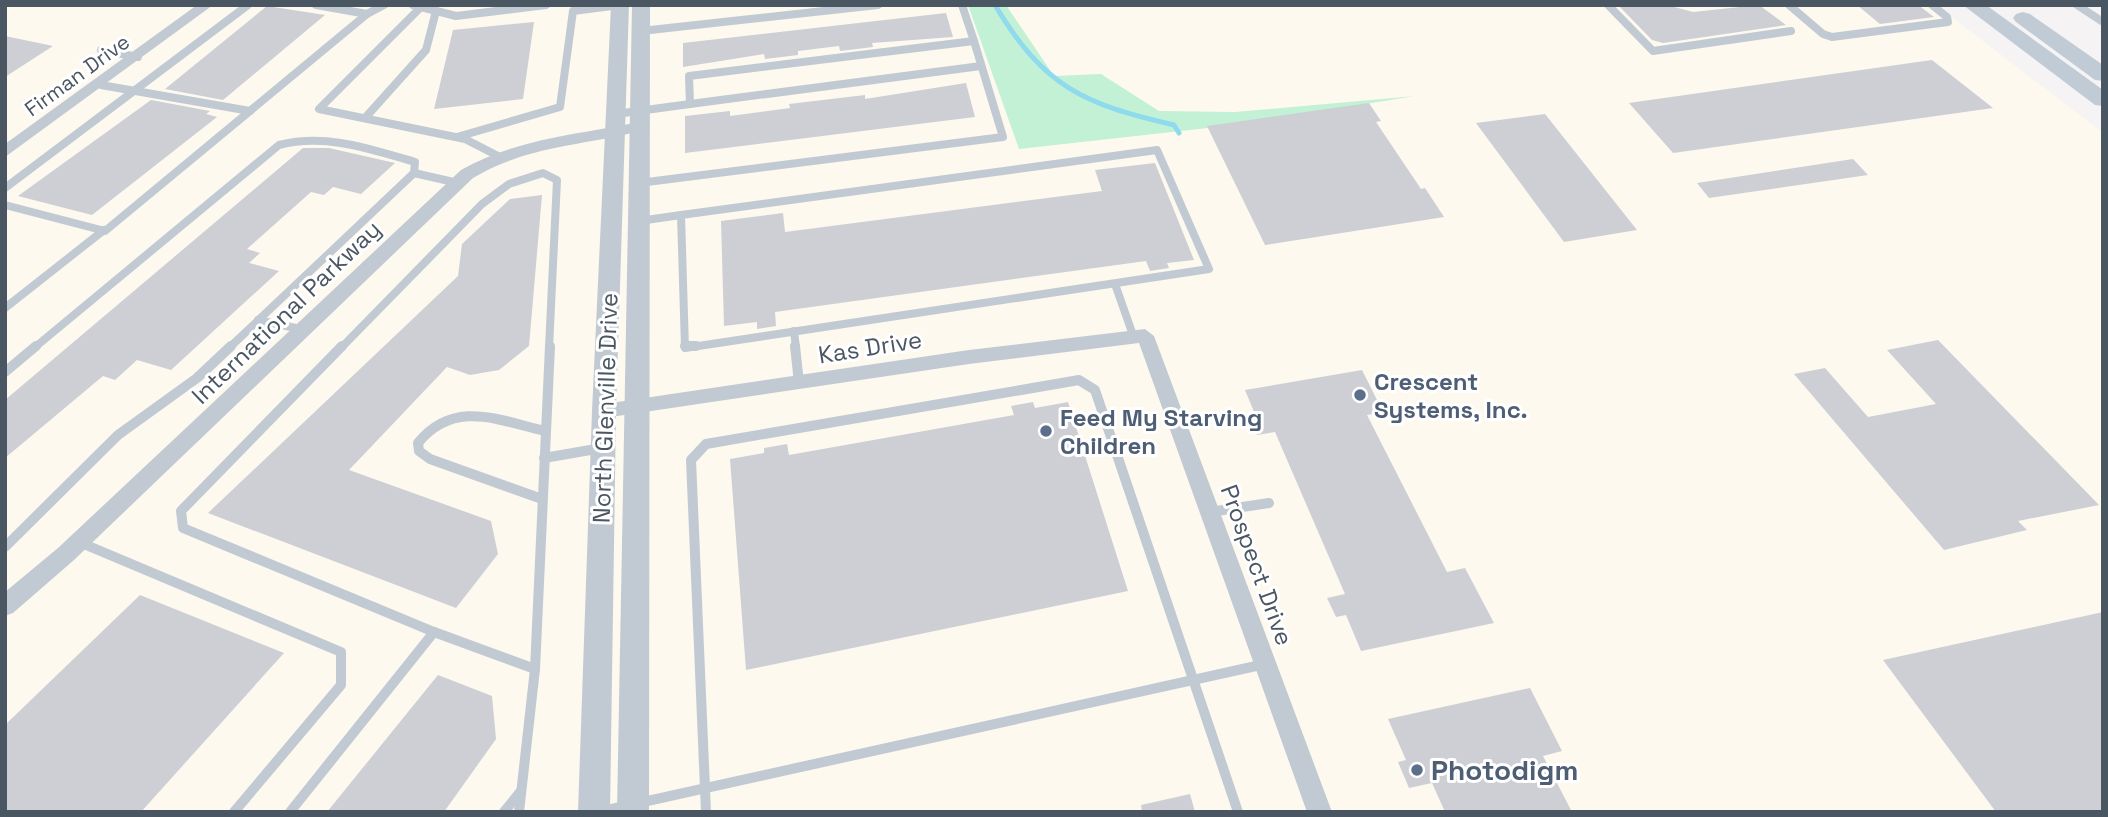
<svg xmlns="http://www.w3.org/2000/svg" width="2108" height="817" font-family="'Space Grotesk',sans-serif">
<rect width="100%" height="100%" fill="#f5f3f3"/>
<!-- commercial -->
<polygon fill="#fdf9ef" points="5,5 1936,5 2103,133 2103,812 5,812"/>
<!-- green -->
<polygon fill="#c3f1d5" points="968,5 1006,5 1054,76 1101,74 1159,111 1235,112 1415,96 1235,125 1019,149"/>
<g fill="none" stroke-linecap="round" stroke-linejoin="round">
<!-- stream -->
<path stroke="#90daee" stroke-width="5" d="M995,5C1044,87 1083,104 1174,125L1179,133"/>
</g>
<!-- building -->
<g fill="#cdcfd5">
<polygon points="1618,5 1667,5 1693,12 1759,5 1786,25 1663,43 1652,40"/>
<polygon points="1857,5 1918,5 1934,17 1880,24"/>
<polygon points="267,6 325,15 223,100 165,89"/>
<polygon points="946,13 953,37 872,43 873,47 840,51 839,46 798,51 798,55 765,59 764,54 683,67 683,43"/>
<polygon points="534,22 523,99 434,109 453,30"/>
<polygon points="5,36 53,46 5,77"/>
<polygon points="1932,60 1993,108 1673,153 1629,103"/>
<polygon points="966,83 975,117 685,153 685,116 730,111 730,116 790,108 789,104 865,95 865,99"/>
<polygon points="151,100 210,111 206,114 217,117 92,215 18,196"/>
<polygon points="1369,103 1381,121 1376,122 1421,189 1425,188 1444,217 1265,245 1207,126"/>
<polygon points="1545,114 1637,230 1564,242 1476,123"/>
<polygon points="303,148 329,148 395,163 361,194 333,187 324,195 311,192 247,249 260,253 249,263 279,271 171,370 137,360 115,380 103,376 5,458 5,400"/>
<polygon points="1853,159 1868,175 1709,198 1697,183"/>
<polygon points="1155,163 1194,260 1167,263 1169,268 1150,271 1146,261 775,312 776,326 757,329 757,322 724,326 721,221 783,213 785,232 1102,191 1095,170"/>
<polygon points="542,195 529,346 499,370 470,375 447,367 349,470 491,521 498,554 456,608 208,513 458,276 462,244 510,199"/>
<polygon points="1938,340 2099,505 2018,521 2027,530 1944,550 1794,374 1825,368 1868,417 1936,404 1887,350"/>
<polygon points="1362,370 1383,412 1367,415 1447,572 1465,568 1494,623 1361,651 1346,615 1336,617 1327,598 1345,594 1275,432 1257,435 1251,420 1257,419 1245,390"/>
<polygon points="1033,402 1035,408 1068,402 1128,591 746,670 730,459 764,453 764,448 787,444 789,455 1014,415 1011,406"/>
<polygon points="140,595 284,653 141,812 5,812 5,725"/>
<polygon points="2103,612 2103,812 1996,812 1883,660"/>
<polygon points="438,675 492,696 496,739 444,812 327,812"/>
<polygon points="1530,688 1562,751 1543,756 1572,812 1445,812 1432,783 1409,788 1398,762 1406,760 1388,719"/>
<polygon points="1190,794 1195,812 1142,812 1141,805"/>
</g>
<g fill="none" stroke-linecap="round" stroke-linejoin="round">
<!-- service-far1 -->
<g stroke="#c1cad2" stroke-width="8">
<polyline points="316,5 367,14 384,5"/>
<polyline points="413,5 456,16 546,5"/>
<polyline points="423,5 319,109 465,139 500,157"/>
<polyline points="962,5 974,41"/>
<polyline points="1608,5 1653,51 1791,31"/>
<polyline points="1789,5 1823,34 1832,37 1948,22 1947,17 1932,5"/>
<polyline points="2077,5 2103,22"/>
<polyline points="641,31 878,5"/>
<polyline points="101,50 138,57"/>
<polyline points="101,85 250,111"/>
<polyline points="616,114 690,104"/>
<polyline points="365,118 426,50 436,11"/>
<polyline points="457,137 560,107 573,11 620,5"/>
<polygon points="1157,150 1209,269 685,348 681,215"/>
<polyline points="414,173 458,183"/>
<polyline points="639,183 1003,137 974,41 689,76 690,104 981,66"/>
<polyline points="5,188 248,5"/>
<polyline points="5,205 105,231 367,14"/>
<polyline points="639,221 681,215"/>
<polyline points="1115,284 1134,338"/>
<polyline points="5,308 104,230"/>
<polyline points="258,320 305,330"/>
<polyline points="794,331 796,348"/>
<path d="M34,348L279,145C326,133 370,149 415,162L414,173L229,348"/>
<polyline points="341,348 482,204 509,184 543,173 557,180 549,348"/>
</g>
<!-- service -->
<g stroke="#c1cad2" stroke-width="10">
<polyline points="685,346 696,346"/>
<polyline points="795,346 799,383"/>
<polyline points="5,372 36,346"/>
<polyline points="544,458 602,448"/>
<path d="M542,499L430,459L419,451L418,443C454,399 498,420 545,431"/>
<polyline points="1210,512 1269,503"/>
<polyline points="79,542 341,652 341,685 234,812"/>
<polyline points="5,547 118,435 197,378 231,346"/>
<polyline points="434,632 535,669"/>
<polyline points="290,812 434,632 183,528 181,511 342,346"/>
<polyline points="504,812 521,791"/>
<polyline points="519,812 535,669 550,346"/>
<polyline points="598,812 1265,664"/>
<polyline points="706,812 691,460 706,444 1079,380 1095,390 1238,812"/>
</g>
<!-- minor -->
<g fill="#c1cad2" fill-rule="evenodd">
<polygon points="197,5 213,5 5,157 5,144"/>
<path d="M640,122L645,124V130C587,145 525,146 473,178L74,560L13,613L5,616V592L58,548L461,170C515,139 580,134 640,122Z"/>
<polygon points="1145,329 1154,336 1332,812 1307,812 1139,343 969,364 604,418 597,416 594,411 597,406 604,404 969,350"/>
</g>
<!-- tertiary -->
<g fill="#c1cad2" fill-rule="evenodd">
<polygon points="611,5 629,5 616,411 610,812 578,812 592,411"/>
<polygon points="632,5 650,5 649,812 617,812"/>
</g>
<!-- secondary -->
<g fill="#c1cbd6" fill-rule="evenodd">
<polygon points="1963,5 1986,5 2103,90 2103,106 2095,105"/>
<polygon points="2023,12 2030,14 2103,65 2103,81 2095,80 2016,22 2013,18 2016,14"/>
</g>
</g>
<!-- markers -->
<g fill="#5c6f8a" stroke="#fff" stroke-width="2.5">
<circle cx="1360" cy="395" r="7"/>
<circle cx="1046" cy="431" r="7"/>
<circle cx="1417" cy="770" r="7"/>
</g>
<g text-anchor="middle" dominant-baseline="central" stroke-width="6" stroke-linejoin="round" paint-order="stroke">
<!-- far-street labels -->
<g font-size="21" fill="#4a5661" stroke="#fff">
<text transform="translate(77 75) rotate(-36)">Firman Drive</text>
</g>
<!-- street labels -->
<g font-size="24" fill="#4a5661" stroke="#fff">
<text transform="translate(286 312) rotate(-44)">International Parkway</text>
<text transform="translate(870 347) rotate(-9)">Kas Drive</text>
<text transform="translate(605 408) rotate(-88)">North Glenville Drive</text>
<text transform="translate(1257 565) rotate(70)">Prospect Drive</text>
</g>
<!-- service labels -->
<g font-size="24" font-weight="bold" fill="#4e5e75" stroke="#fff" text-anchor="start">
<text x="1374" y="381">Crescent<tspan x="1374" dy="28">Systems, Inc.</tspan></text>
<text x="1060" y="417">Feed My Starving<tspan x="1060" dy="28">Children</tspan></text>
</g>
<!-- near-service labels -->
<g font-size="28" font-weight="bold" fill="#4e5e75" stroke="#fff" text-anchor="start">
<text x="1431" y="770">Photodigm</text>
</g>
</g>
<!-- border -->
<rect width="2108" height="817" fill="none" stroke="#4a5661" stroke-width="14"/>
</svg>
